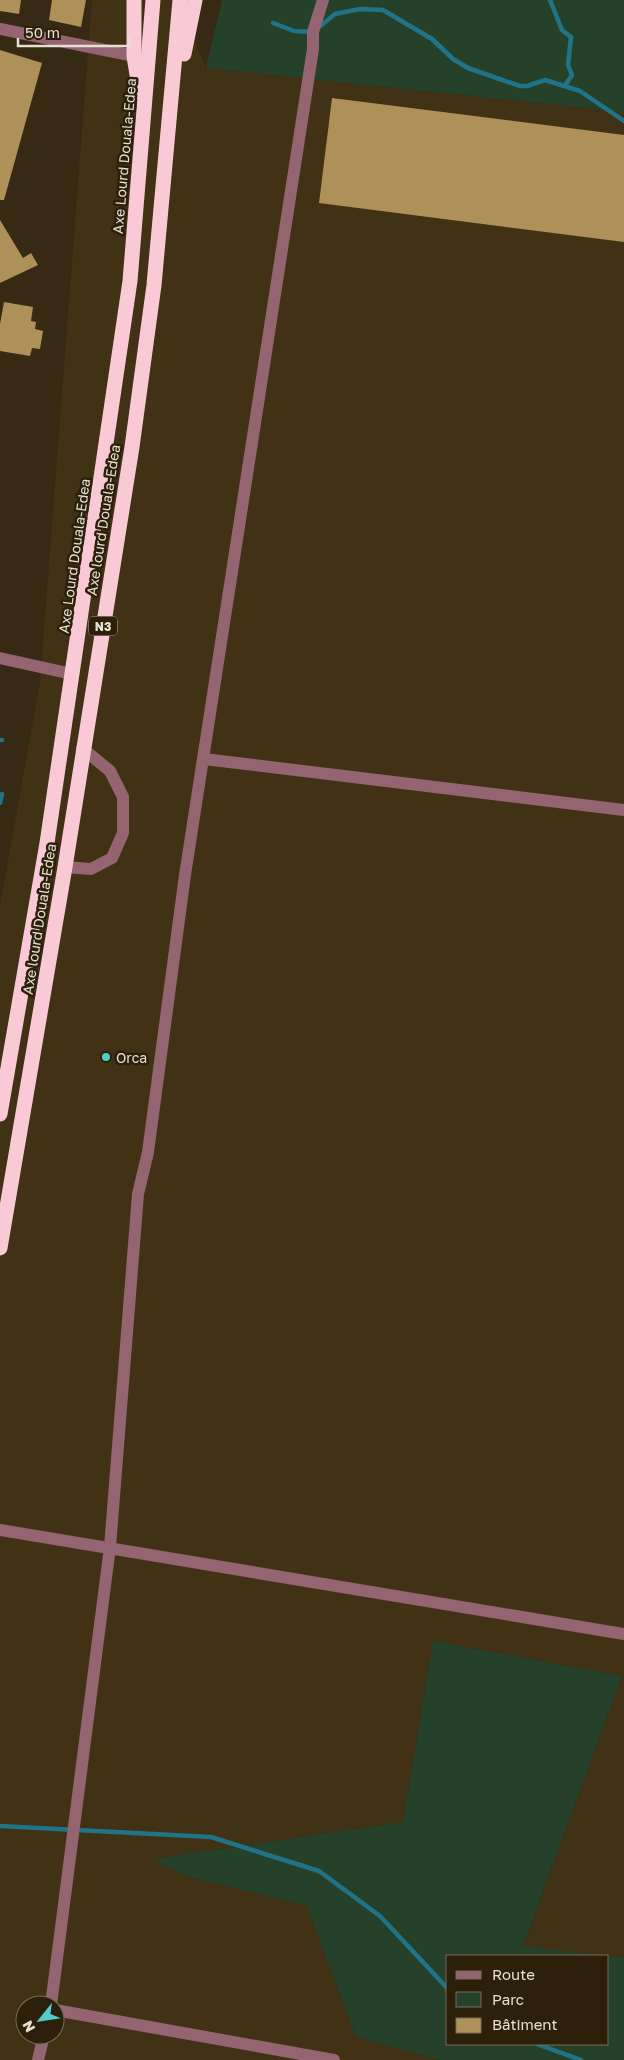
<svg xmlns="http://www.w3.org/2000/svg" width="624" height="2060" font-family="'Golos Text',sans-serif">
<rect width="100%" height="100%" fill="#362a14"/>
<!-- built -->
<path fill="#413215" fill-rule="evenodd" d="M92,0H178L206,68L624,112V1958L523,1947L622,1676L433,1641L403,1822L154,1859L186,1876L306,1905L356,2037L440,2060H0V906L40,682ZM25,2005H55V2035H25Z"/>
<!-- green -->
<g fill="#26412a">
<polygon points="222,0 624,0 624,112 206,68"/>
<polygon points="433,1641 622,1676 523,1946 606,1956 448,1956 448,2044 608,2044 608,1956 624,1958 624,2060 440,2060 356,2037 306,1905 186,1876 153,1859 403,1822"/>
</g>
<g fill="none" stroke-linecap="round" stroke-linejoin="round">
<!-- stream -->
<g stroke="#217488" stroke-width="4.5">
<polyline points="550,0 562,30 571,37 568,65 572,75 566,84"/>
<polyline points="273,23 294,31 313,32 335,14 360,9 383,10 432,39 453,59 468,68 520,86 527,86 545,80 580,91 624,121"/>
<polyline points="0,740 2,740"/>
<polyline points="0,803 2,794"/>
<polyline points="0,1826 211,1837 319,1871 380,1916 448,1989"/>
<polyline points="537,2044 581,2060"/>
</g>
</g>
<!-- building -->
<g fill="#ae9059">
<polygon points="0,0 21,0 19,14 0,11"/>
<polygon points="52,0 86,0 81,27 49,20"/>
<polygon points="0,50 42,63 4,200 0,200"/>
<polygon points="332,98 624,135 624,242 319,203"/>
<polygon points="0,220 23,258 31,253 38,265 0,283"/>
<polygon points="4,302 33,307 31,321 36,322 35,329 43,331 40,349 32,348 30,356 0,351 0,324"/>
</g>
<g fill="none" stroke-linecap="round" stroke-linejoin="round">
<!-- minor -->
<g stroke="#946471" stroke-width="12">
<polyline points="0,29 134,56"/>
<polyline points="0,658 72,674"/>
<polyline points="204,759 624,810"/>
<polyline points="65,867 91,869 112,858 123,833 123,797 110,771 82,748"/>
<polyline points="0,1530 624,1634"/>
<polyline points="51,2005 110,1547 138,1194 148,1152 185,875 313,49 313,32 323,0"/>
<polyline points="55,2010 334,2060"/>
<polyline points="38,2060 44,2035"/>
</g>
<!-- highway -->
<g stroke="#fac9d6" stroke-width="15">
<polyline points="134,0 134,56 140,93"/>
<polyline points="184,54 195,0"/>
<polyline points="0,1114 47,843 130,281 153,0"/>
<polyline points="0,1248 65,867 132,447 154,285 180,0"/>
</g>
</g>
<!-- markers -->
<circle fill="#52cdcc" stroke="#2c200a" stroke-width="2" cx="106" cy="1057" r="5"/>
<g text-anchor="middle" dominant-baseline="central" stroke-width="5" stroke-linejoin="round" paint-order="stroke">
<!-- shield labels -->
<rect fill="#2c200a" stroke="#aea696" stroke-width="1" x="89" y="616.5" width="28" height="19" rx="4"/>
<g font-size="12" font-weight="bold" fill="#e6dfd2">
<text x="103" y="626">N3</text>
</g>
<!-- street labels -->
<g font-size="14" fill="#e6dfd2" stroke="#2c200a">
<text transform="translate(124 156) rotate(-85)">Axe Lourd Douala-Edea</text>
<text transform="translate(103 520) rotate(-81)">Axe lourd Douala-Edea</text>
<text transform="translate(74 556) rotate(-82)">Axe Lourd Douala-Edea</text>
<text transform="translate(39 919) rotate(-81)">Axe lourd Douala-Edea</text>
</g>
<!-- poi labels -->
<g font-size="14" fill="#e6dfd2" stroke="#2c200a" text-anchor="start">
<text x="116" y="1057">Orca</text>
</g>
</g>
<!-- legend -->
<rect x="446" y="1955" width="162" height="90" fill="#2c200a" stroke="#766c5a"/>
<rect x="456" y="1971" width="25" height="8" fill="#946471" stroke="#766c5a"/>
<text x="492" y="1980" font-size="15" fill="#e6dfd2">Route</text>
<rect x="456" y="1992" width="25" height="15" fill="#26412a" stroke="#766c5a"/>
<text x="492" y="2005" font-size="15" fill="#e6dfd2">Parc</text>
<rect x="456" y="2018" width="25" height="15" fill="#ae9059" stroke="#766c5a"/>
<text x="492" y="2030" font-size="15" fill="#e6dfd2">Bâtiment</text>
<!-- north arrow -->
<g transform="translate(40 2020) rotate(240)"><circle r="24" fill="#2c200a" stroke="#766c5a"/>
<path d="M0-4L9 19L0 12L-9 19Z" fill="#52cdcc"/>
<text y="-8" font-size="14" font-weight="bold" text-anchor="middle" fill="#e6dfd2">N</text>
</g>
<!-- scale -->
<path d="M18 38v8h111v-8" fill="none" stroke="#e6dfd2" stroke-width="2.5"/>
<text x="25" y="38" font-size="15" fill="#e6dfd2" stroke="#2c200a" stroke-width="4" paint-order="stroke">50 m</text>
</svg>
